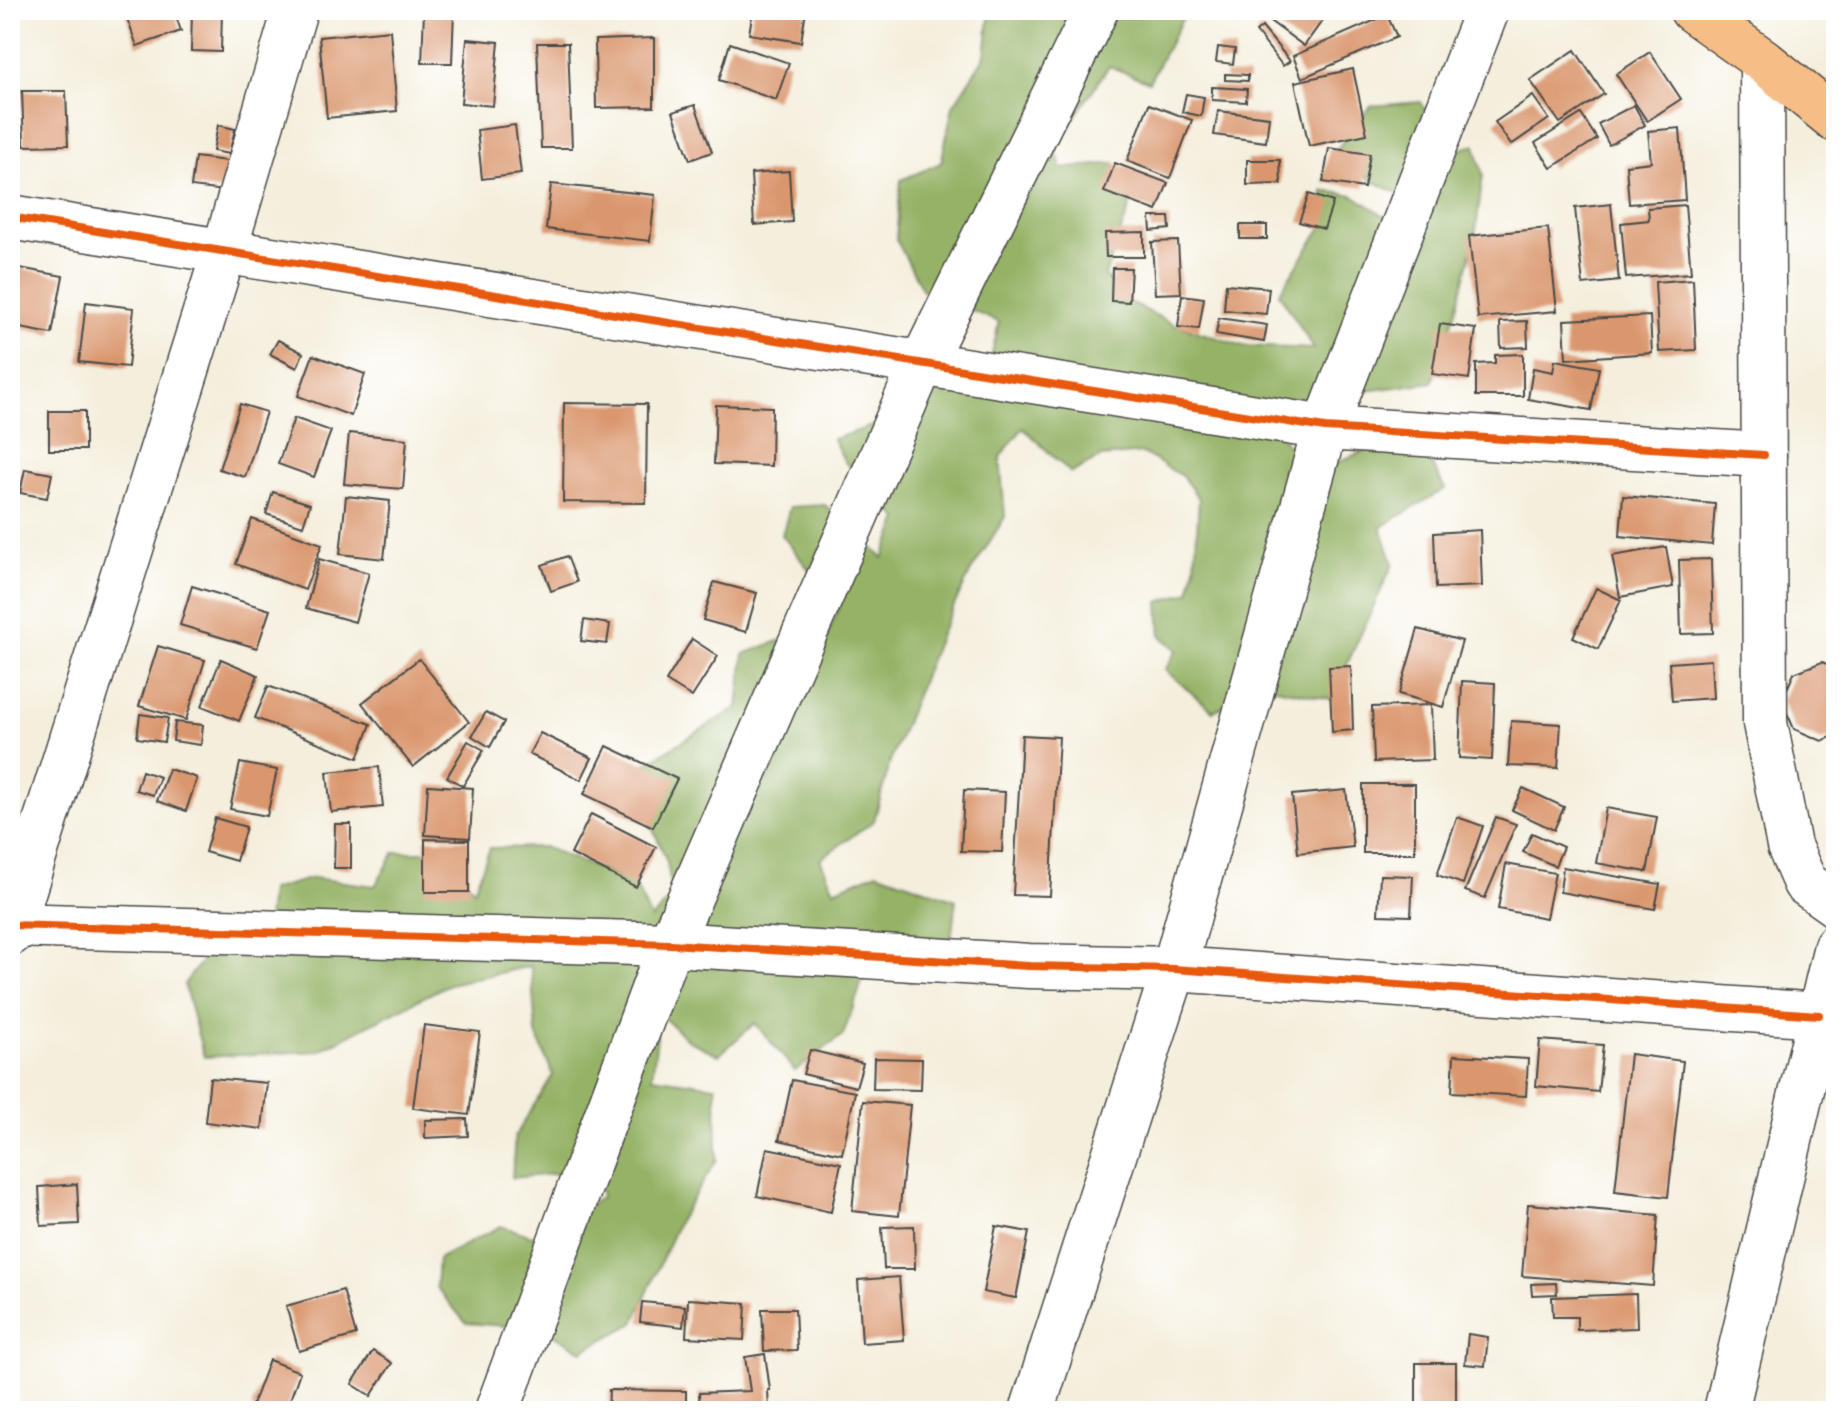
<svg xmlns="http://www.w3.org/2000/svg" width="1846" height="1421" font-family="Caveat,sans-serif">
<rect width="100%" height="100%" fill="#fff"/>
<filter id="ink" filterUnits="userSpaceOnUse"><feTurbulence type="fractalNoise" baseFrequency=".0125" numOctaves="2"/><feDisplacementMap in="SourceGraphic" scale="16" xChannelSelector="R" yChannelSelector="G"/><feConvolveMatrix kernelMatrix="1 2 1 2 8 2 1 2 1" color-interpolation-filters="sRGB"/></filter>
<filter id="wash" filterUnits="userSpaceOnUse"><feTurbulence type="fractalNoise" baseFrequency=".006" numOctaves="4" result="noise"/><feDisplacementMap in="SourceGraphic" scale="32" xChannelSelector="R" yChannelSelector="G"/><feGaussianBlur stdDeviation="1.8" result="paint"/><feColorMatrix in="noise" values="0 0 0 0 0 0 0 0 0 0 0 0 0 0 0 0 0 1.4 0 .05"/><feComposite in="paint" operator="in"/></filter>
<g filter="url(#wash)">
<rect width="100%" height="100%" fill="#f4eedc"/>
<!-- forest -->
<polygon fill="#95b266" stroke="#606e48" stroke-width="2" points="990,10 1187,10 1149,82 1109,66 1055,146 1061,169 1115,163 1131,203 1105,276 1129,302 1173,324 1243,346 1314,349 1279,293 1325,223 1323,191 1353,195 1410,233 1432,209 1372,181 1337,149 1371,106 1421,102 1447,153 1475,145 1483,175 1475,237 1457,308 1432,382 1329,396 1271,417 1287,445 1320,469 1369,449 1427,455 1445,489 1381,527 1393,564 1331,699 1271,687 1213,711 1165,670 1177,650 1161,636 1159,602 1189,592 1195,567 1199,499 1183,477 1143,453 1101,457 1071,473 1023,428 1000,457 1005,517 970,573 941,632 891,759 874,821 820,859 834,890 877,872 956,900 951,940 911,981 864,966 859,991 843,1035 795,1071 755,1023 719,1055 689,1041 643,999 657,1037 652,1077 716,1086 717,1160 679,1220 634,1323 582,1351 545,1329 466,1323 436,1287 438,1259 501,1226 555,1243 567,1221 602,1196 595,1170 512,1178 515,1136 553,1075 536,1033 531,966 449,984 318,1051 204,1057 184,984 204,958 266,932 270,890 313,878 375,886 395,852 446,852 474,890 490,848 544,847 635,884 651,919 673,896 667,862 656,835 635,803 634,771 738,707 744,654 803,632 814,670 839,608 782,535 790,507 825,505 883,558 899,519 845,462 833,439 881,423 933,390 989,367 999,322 923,291 896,239 901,180 941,163 953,106 985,56"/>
<g id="blocks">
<!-- building -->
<g fill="#da976e">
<polygon points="124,10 174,10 181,31 137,46"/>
<polygon points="192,10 222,10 221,52 191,51"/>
<polygon points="424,10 454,10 452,63 422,63"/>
<polygon points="753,10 806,10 801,42 749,34"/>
<polygon points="1255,10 1330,10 1304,46"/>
<polygon points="1387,15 1397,37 1302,78 1293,56"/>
<polygon points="1262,27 1290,61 1283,66 1256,32"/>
<polygon points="390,30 397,111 327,118 319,37"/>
<polygon points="654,38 654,107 596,108 595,40"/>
<polygon points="467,39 499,42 493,106 461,103"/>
<polygon points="537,43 568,43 572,148 541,148"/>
<polygon points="730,43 789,63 776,100 719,80"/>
<polygon points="1218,47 1235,49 1233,64 1216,62"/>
<polygon points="1575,50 1604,94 1560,123 1530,80"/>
<polygon points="1650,52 1681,99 1647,121 1616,74"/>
<polygon points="1353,69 1367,134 1309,146 1295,82"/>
<polygon points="1225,74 1248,75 1248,81 1225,80"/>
<polygon points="1212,87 1247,89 1246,102 1212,100"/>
<polygon points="22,91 66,91 68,145 24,146"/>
<polygon points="1186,94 1204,97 1201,116 1182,112"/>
<polygon points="1533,96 1549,119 1511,145 1495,122"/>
<polygon points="1149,104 1192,120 1170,178 1127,161"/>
<polygon points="695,105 712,152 690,160 673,112"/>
<polygon points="1634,105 1645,125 1609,145 1598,124"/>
<polygon points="1218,111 1269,117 1266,142 1214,135"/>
<polygon points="1581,114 1597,139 1551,168 1535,143"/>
<polygon points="218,125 235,129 229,154 213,151"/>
<polygon points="515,125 521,174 482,179 477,130"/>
<polygon points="1680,128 1685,200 1629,204 1626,165 1651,162 1648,131"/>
<polygon points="1329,148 1370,154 1364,188 1323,182"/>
<polygon points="195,157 227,161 224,191 191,187"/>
<polygon points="1247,160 1280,160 1281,184 1247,185"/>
<polygon points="1115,163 1168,183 1157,211 1104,192"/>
<polygon points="789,171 792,222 754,225 751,174"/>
<polygon points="551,184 655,195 650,241 546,229"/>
<polygon points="1309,194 1333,202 1324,229 1299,222"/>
<polygon points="1611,204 1619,281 1583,285 1575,208"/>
<polygon points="1685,205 1691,273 1626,278 1621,223 1649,220 1648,208"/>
<polygon points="1150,217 1169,217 1170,229 1151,231"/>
<rect x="1240" y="225" width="27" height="14"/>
<polygon points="1548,228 1557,311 1478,318 1469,236"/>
<polygon points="1144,232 1144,257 1106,257 1105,233"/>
<polygon points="1178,241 1181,293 1155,294 1152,242"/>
<polygon points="14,267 63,276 52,334 10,326 10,290"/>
<polygon points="1112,268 1131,268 1129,302 1111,301"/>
<polygon points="1693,279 1696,350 1659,352 1655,282"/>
<polygon points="1226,284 1269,288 1266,314 1224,310"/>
<polygon points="1182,295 1204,298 1199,329 1178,327"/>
<polygon points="86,302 134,308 128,367 79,362"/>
<polygon points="1650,316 1652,353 1566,359 1564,320"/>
<polygon points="1219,318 1267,325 1264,342 1216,334"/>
<polygon points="1527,321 1528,347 1501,348 1500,322"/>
<polygon points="1440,324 1476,329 1469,379 1432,374"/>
<polygon points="278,340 303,353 297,368 270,354"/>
<polygon points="1523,354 1523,396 1476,396 1476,364 1495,363 1495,355"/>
<polygon points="313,355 365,374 351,416 298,396"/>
<polygon points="1555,360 1599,368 1591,410 1528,399 1533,368 1553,372"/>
<polygon points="564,403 647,404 646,503 563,502"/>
<polygon points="240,404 266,412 245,477 219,469"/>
<polygon points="716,405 772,407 771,466 714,464"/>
<rect x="49" y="411" width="36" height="39"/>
<polygon points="294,418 331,431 314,477 278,464"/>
<polygon points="349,433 407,439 403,489 344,484"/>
<polygon points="25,469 52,474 47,498 20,493"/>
<polygon points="273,492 310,504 303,526 266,514"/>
<polygon points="346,496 390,501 384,559 340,554"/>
<polygon points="1623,496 1715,504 1712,545 1620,536"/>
<polygon points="252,519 322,544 305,590 236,564"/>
<polygon points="1480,530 1482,586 1436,588 1434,533"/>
<polygon points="1666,547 1673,587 1620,597 1612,556"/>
<polygon points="567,556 577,582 551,591 542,565"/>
<polygon points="319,559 369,573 355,622 306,608"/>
<polygon points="1711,559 1713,633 1681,634 1679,560"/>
<polygon points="714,582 757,593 746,632 703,620"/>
<polygon points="192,586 270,610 257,648 180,625"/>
<polygon points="1596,588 1621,600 1598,649 1573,637"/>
<polygon points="584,620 610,624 607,644 581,641"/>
<polygon points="1418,629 1462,641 1443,707 1399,694"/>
<polygon points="692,639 718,656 692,697 666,681"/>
<polygon points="158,646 205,660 186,720 139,706"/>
<polygon points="221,659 258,675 239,721 202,706"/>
<polygon points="419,659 469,722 413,767 362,703"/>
<polygon points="1711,660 1713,698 1672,701 1669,663"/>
<polygon points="1822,662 1836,668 1836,735 1822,741 1794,729 1782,701 1794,673"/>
<polygon points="1351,666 1353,730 1332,732 1329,667"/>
<polygon points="1462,681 1495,683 1492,760 1459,758"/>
<polygon points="268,686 371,724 358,758 255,718"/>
<polygon points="1431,705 1433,760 1374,762 1372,707"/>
<polygon points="486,712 504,722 490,747 472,736"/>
<polygon points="140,714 168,718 164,742 137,738"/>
<polygon points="1511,721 1561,724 1558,768 1508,766"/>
<polygon points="175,722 203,725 201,745 173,741"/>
<polygon points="540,733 592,758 581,780 529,754"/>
<polygon points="1022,735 1059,737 1050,896 1013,895"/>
<polygon points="468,741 484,750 463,786 447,777"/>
<polygon points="607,746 677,779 653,827 584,794"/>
<polygon points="240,763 277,770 267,816 230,809"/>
<polygon points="379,767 383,807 331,812 327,772"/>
<polygon points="169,769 197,778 186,811 157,801"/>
<polygon points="142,771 160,777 153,795 136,790"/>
<rect x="1363" y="784" width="52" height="69"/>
<polygon points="428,785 473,788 470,838 425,835"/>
<polygon points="1523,788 1564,807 1554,830 1512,810"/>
<polygon points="964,790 1005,792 1002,852 961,851"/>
<polygon points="1346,790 1353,847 1298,853 1292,795"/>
<polygon points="1606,808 1657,817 1647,872 1596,863"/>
<polygon points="591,814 656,847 636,887 571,854"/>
<polygon points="1457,817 1483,826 1463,884 1437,875"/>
<polygon points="1496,817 1516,824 1485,898 1465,891"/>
<polygon points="215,818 246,827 236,861 205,852"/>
<polygon points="335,824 351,824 351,868 334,868"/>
<polygon points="1532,833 1563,847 1555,866 1523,852"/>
<polygon points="425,839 469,840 469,892 425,892"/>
<polygon points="1506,864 1555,873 1546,918 1498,909"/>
<polygon points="1563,867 1660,884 1655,909 1560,892"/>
<polygon points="1380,875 1413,876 1411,916 1378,915"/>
<polygon points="424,1025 480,1032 469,1115 413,1108"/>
<polygon points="1540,1040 1603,1045 1598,1092 1536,1086"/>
<polygon points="810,1050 863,1063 856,1087 803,1074"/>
<polygon points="1630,1054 1683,1061 1668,1197 1615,1191"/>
<polygon points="1454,1055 1528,1059 1526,1096 1452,1092"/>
<polygon points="874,1058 922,1059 921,1090 873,1089"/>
<polygon points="210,1078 267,1083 262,1129 205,1122"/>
<polygon points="792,1080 855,1092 842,1154 779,1140"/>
<polygon points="863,1101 910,1105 899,1216 852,1211"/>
<polygon points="467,1119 468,1136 425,1138 425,1120"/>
<polygon points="767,1148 841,1163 831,1212 757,1196"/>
<polygon points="77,1184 79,1224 41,1226 39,1187"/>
<polygon points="1528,1204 1658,1215 1653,1286 1522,1276"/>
<polygon points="914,1226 915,1269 884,1269 882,1227"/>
<polygon points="996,1226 1029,1232 1016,1298 983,1292"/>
<polygon points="899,1277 904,1340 862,1343 858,1280"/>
<polygon points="1556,1283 1557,1294 1532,1295 1531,1284"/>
<polygon points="343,1290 356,1335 299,1351 286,1306"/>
<polygon points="1636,1294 1637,1328 1577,1330 1577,1317 1553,1317 1552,1297"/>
<polygon points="688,1299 746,1303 744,1340 686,1337"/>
<polygon points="642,1302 685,1306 683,1327 640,1322"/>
<polygon points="762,1309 795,1309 797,1350 764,1351"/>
<polygon points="1468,1334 1488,1337 1485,1366 1465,1364"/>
<polygon points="373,1351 392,1363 371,1396 352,1384"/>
<polygon points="765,1354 770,1390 768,1390 769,1411 700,1411 699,1393 750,1391 745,1357"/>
<polygon points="269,1360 300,1372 286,1411 259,1411 251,1408"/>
<rect x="1416" y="1363" width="40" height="48"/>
<polygon points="609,1390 686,1391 686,1411 608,1411"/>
</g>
</g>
</g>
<g filter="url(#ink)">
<use href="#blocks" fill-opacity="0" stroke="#494846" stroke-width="2"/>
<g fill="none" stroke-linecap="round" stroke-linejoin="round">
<!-- street casing -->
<g stroke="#494846" stroke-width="47">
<g id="street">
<polyline points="1762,60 1765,723 1789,846 1805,883 1836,905"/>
<polyline points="10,217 1325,428 1764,455"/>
<polyline points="10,925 670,944 1029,966 1174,969 1819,1015"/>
<polyline points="10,934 224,252 295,10"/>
<polyline points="497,1411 670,944 922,363 1096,10"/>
<polyline points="1032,1411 1174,969 1325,428 1487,10"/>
<polyline points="1726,1411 1836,946"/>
</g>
</g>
<!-- highway casing -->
<g stroke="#494846" stroke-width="47">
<polyline id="highway" points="1692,10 1762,60 1836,120"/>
</g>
<!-- street -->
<use href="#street" stroke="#fff" stroke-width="44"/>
<!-- highway -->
<use href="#highway" stroke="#f6be86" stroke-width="44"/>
<!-- cycleway casing -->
<g stroke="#fff" stroke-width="13">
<g id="cycleway">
<polyline points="10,217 1325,428 1764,455"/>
<polyline points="10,925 670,944 1029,966 1174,969 1819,1015"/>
</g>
</g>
<!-- cycleway -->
<use href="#cycleway" stroke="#e8590c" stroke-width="8"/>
</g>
</g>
<!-- margin -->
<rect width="1846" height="1421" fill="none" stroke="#fff" stroke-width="40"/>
</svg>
